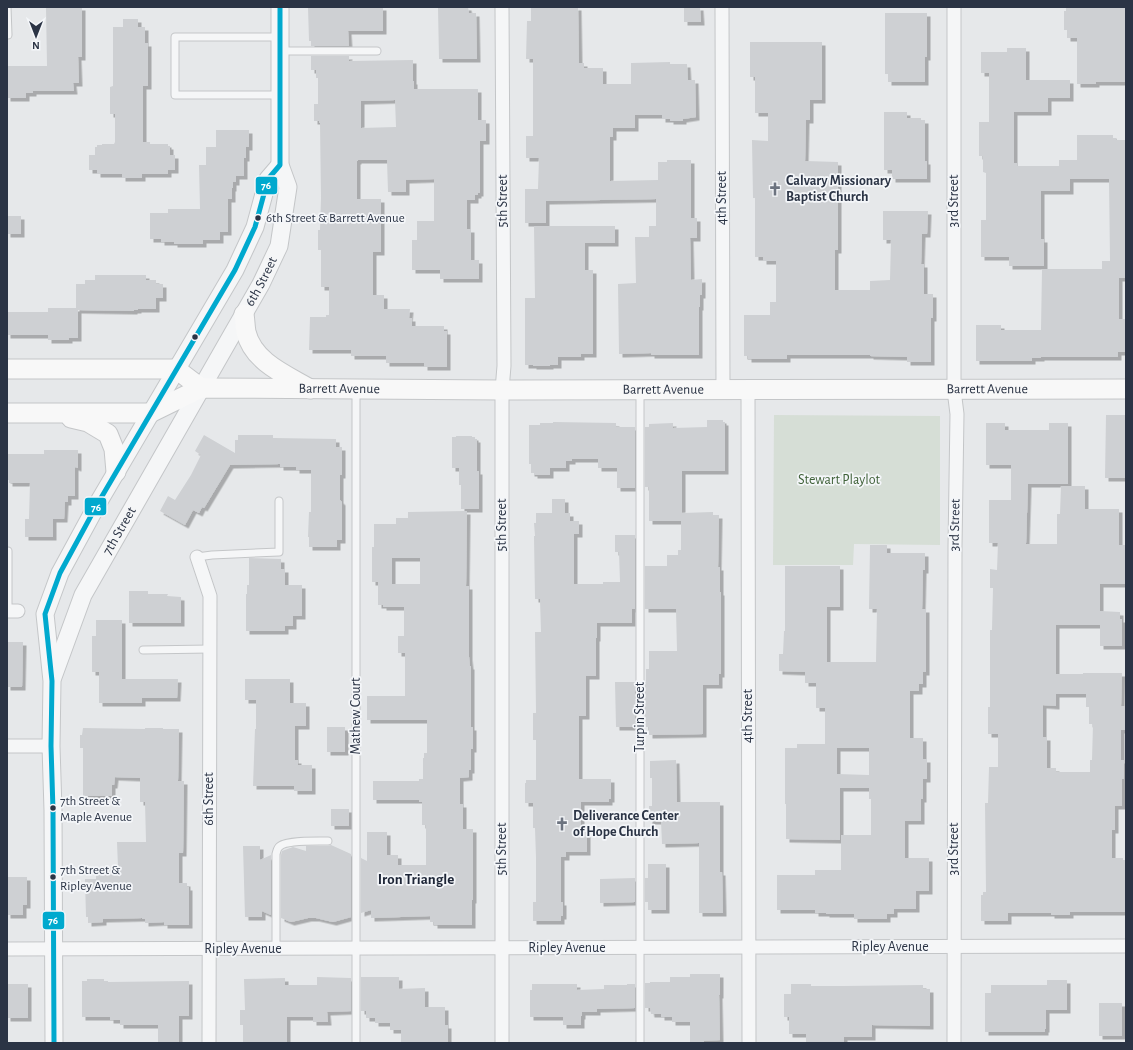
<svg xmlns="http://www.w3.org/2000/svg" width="1133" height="1050" font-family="'Alegreya Sans',sans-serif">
<defs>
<filter id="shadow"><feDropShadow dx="3.5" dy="3.5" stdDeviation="0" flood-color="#0004"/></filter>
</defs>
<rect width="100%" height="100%" fill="#e6e8ea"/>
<!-- green -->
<polygon fill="#d6ded6" points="774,415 940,416 940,545 854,544 853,565 773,565"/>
<!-- building -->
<g fill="#ced0d3" fill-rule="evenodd" filter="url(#shadow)">
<polygon points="46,7 82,7 82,57 78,57 79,83 73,83 74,91 33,91 33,93 26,93 26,98 7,98 7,66 47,66"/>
<polygon points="308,7 383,7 383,31 348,31 349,46 311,46 311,41 309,41"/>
<polygon points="438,7 468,7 469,13 476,13 477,59 439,59"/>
<polygon points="531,7 578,7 579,63 584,63 584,68 603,68 603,84 631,84 631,63 670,62 670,64 687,64 688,80 695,80 696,117 683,119 683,121 670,121 670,119 662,119 662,115 635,115 635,128 613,128 613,137 610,137 610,181 658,180 658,162 667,162 667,160 691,160 691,218 697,218 697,238 690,238 691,280 702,279 702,295 700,295 700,307 699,307 699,355 651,355 651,353 619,354 618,284 636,283 635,237 649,237 649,226 656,226 656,199 546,201 546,223 525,223 525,189 538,189 539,158 526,158 526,136 533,136 533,59 526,59 527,21 531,21"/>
<polygon points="684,7 700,7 701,22 684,22"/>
<polygon points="1066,7 1126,7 1126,82 1096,82 1096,84 1077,84 1077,38 1067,38 1067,30 1064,30 1064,11 1066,11"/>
<polygon points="885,13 927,13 927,57 925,57 925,82 888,82 888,74 885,74"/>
<polygon points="123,19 138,19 138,27 145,27 145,43 148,43 148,86 143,86 143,142 150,142 150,144 168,144 168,146 170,146 170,155 175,155 175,170 168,170 168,174 142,174 142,178 122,178 122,174 97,174 97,170 89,170 89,155 95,155 95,147 97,147 97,145 102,145 102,144 114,144 115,142 115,114 110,114 110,87 113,86 113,27 123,27"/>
<polygon points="750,42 822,42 822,100 810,100 810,120 806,120 805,161 838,162 838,250 835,250 835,290 870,290 870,281 890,280 891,240 883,240 883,211 928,211 927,234 922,234 921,264 924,264 924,294 933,294 933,318 931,318 931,362 907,362 907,357 870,356 870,355 787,355 787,359 748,359 748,356 744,356 744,315 770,315 770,302 776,302 776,261 763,261 763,257 755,257 755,198 753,198 752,140 768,141 768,113 755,113 755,77 750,77"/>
<polygon points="1007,48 1026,48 1026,80 1070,80 1070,98 1048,98 1048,112 1014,112 1014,163 1017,163 1017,166 1059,166 1059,160 1077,160 1077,135 1113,135 1113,138 1116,138 1116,140 1126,140 1126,278 1119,278 1119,319 1126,319 1126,352 1118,352 1118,357 1041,357 1041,358 1032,358 1032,361 976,361 976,325 1001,325 1001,330 1041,330 1042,269 1102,269 1102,261 1110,261 1109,179 1070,179 1070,191 1041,191 1041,239 1044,239 1044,266 1009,266 1009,257 981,257 981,220 986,220 986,173 983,172 983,156 979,156 979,122 989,122 989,73 981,73 981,52 1007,52"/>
<path d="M311,56H349V61L413,60V81H414V89H478V120H486V141H480V193H478V195H475V200H467V229H471V260H479V279H440V270H412V240H417V221H434V179L406,180V192H388L387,160H358V161H357V199H381V252H373V295H384V309H410L409,318H412V326H444V331H447V367H424V363H386V356H351V350H309L310,317H326V315H329V287H321V250H318V230H320L321,198L320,123H319V121H314V104H318V78H316V70H311ZM395,100L396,127L361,128V101Z"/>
<polygon points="884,112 907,112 907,118 921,118 921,120 925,120 925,161 927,161 927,179 892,179 892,170 884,170"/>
<polygon points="216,130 249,130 249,147 246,147 246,158 244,158 244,176 236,176 236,182 233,182 233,188 232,188 232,199 228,199 228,232 220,232 220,240 203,240 203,244 174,244 174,242 161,242 161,239 150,239 150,213 168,213 168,209 200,209 199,165 206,165 206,147 216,147"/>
<rect x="7" y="216" width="14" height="18"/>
<polygon points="534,226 615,226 615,243 585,243 585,270 593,270 593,354 581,354 581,357 558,357 558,365 550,365 550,366 533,366 533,365 525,365 525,298 535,298"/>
<polygon points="95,275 146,275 146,280 156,280 156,284 163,284 163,298 156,298 156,309 138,309 138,310 134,310 134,311 78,310 78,338 69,338 69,340 48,340 48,335 7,335 7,312 48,312 48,308 76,308 76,284 85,284 85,280 95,280"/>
<polygon points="1106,415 1126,415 1126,478 1105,478"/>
<polygon points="707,420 723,420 723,422 725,422 725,471 682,471 682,513 713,512 713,515 719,515 718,567 720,567 720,592 721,592 721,674 719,674 719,685 703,685 703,734 649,735 649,727 645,727 645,682 646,682 646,669 649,669 649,651 677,651 676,609 645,609 645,566 667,566 667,555 678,555 678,550 681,550 681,521 649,521 649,487 645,487 645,427 649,427 649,424 673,423 673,428 707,427"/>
<polygon points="553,422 616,423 616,427 635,427 635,488 617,488 617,468 598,468 598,459 572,459 572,461 566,461 566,468 550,468 550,475 534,475 534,473 531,473 531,464 529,464 529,425 540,425 540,423 553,423"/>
<path d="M986,423H1005V430H1049V423H1068V484H1028L1026,544H1057V514H1060L1061,486H1085V509H1119V545H1125L1126,584H1100V611L1120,612V619H1122V646H1100V625H1056V674H1083V673H1122L1121,706H1125V730H1121V760H1124V779H1122V806H1115V830H1112V858H1123V860H1126V912H1070V915H1051V913H1008V921H981V895H983V892H986L985,803H988L989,767H998V734H988V707H990V630H992L993,588H990V569L997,570L998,543H989V500H1011V465H986ZM1056,694H1086V707H1089V724H1093L1092,760H1090V772H1056V768H1047V737H1043V705L1056,706Z"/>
<polygon points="204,435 235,453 235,440 238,440 238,435 273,435 273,438 336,439 336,447 342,447 342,475 340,475 340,500 342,502 342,540 337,540 337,547 309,547 309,537 308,537 309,512 311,512 311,470 296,470 296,467 280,467 280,464 230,465 204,508 202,507 199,513 193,510 185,525 160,511 168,496 175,500 191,475 201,455 195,451"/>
<polygon points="456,436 472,436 472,437 475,437 475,439 477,439 477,471 479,471 479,509 461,509 461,485 459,485 459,468 452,468 452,437 456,437"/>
<polygon points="44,450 78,450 78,468 75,467 75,496 68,496 68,502 65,502 64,519 53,519 53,537 25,537 25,519 29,519 30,483 9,483 9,480 7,480 7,454 44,454"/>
<polygon points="552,499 565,499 565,513 570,513 570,521 579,521 579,534 574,534 574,584 603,584 603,582 620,582 619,552 615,552 615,535 635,535 635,609 632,609 632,623 597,623 597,638 596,638 596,676 586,676 586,716 579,716 579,779 611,779 611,799 609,799 609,802 581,802 581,832 587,832 587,852 566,852 566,857 561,857 561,902 563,902 563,916 561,916 561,921 533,921 533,902 536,902 536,858 535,828 533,828 533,803 525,803 525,783 526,783 526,780 536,780 536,740 533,740 533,713 536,713 535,632 541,632 540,599 535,599 534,536 535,536 534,523 536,523 536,513 552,513"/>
<path d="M467,511L466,586H469V657L470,666H471V727H473V749H471V770H469V777L460,778V804H463V829H473V900H472V925H434V922H430V916L371,918V910L361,913V858L367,861V832H387V855H398V865H426V825H422V802H419V800H373V781H419V779H423V758H424V753H427V720H367V696H405V653H398V636H404V607H383V605H378V582H372V547H374V524H396V518H408V512ZM392,558H420V584H392Z"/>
<path d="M870,545H887V553H925V570H923L922,609H926V672H923V684H919V691H910V738H923V759H927V779H923V799H921V821H905V858H929V891H916V909H894V914H887V919H854V914H826V913H815V910H777V875H815V870H841V835H871V799H869V788H840V840L786,839V804H785V748H797V744H825V708H816V683H805V672L779,671V654H783L784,631H785V566H840V607H827V662H876L877,609H869ZM837,748H869V775L837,774Z"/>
<polygon points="249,558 281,559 281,569 285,569 285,585 302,585 302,616 293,616 293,626 285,626 285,631 246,631 246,594 247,594 247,585 249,585"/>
<polygon points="129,591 148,591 148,594 168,594 167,596 181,597 181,623 129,623"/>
<polygon points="96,620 122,620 122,679 178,679 177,698 142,698 142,703 99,703 99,672 92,672 92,636 96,636"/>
<polygon points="7,642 23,642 22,687 7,687"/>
<polygon points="245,679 290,679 290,703 306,703 306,726 295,726 295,760 298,760 298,765 312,765 312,791 294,791 294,786 253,786 255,729 256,729 256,700 245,700"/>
<polygon points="615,682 635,682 635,727 616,727"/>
<rect x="327" y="727" width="18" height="25"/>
<polygon points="83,728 145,729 145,728 163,728 163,729 179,729 178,781 184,781 183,853 179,853 179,883 187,883 187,887 189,887 189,925 164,925 164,922 145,923 145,919 142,919 142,918 103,919 103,922 88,923 88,917 86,917 85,879 96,879 96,867 118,867 117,842 146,842 145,802 140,802 140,778 115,777 114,785 112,785 112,796 83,796 83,748 80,748 80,735 82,735"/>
<polygon points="676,760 677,802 720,802 720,872 722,872 723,913 699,913 699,843 662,844 661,821 649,821 649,806 652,806 652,778 650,778 650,761"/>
<rect x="331" y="809" width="18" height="17"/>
<polygon points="331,845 351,854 351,917 333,922 316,918 308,918 291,922 281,918 281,855 282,851 293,847 306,851 306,846 328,846"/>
<polygon points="243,846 260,846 260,860 271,855 271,915 262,911 262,917 245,917"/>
<polygon points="648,864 666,864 666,910 648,910 648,902 645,902 645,878 648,878"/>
<polygon points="7,877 27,877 27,905 23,905 23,915 7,915"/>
<polygon points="635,878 635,902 600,903 600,879"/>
<polygon points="690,974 720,974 720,995 719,995 720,1040 704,1041 704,1043 690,1043 690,1022 672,1022 672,1017 661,1017 661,1014 651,1014 650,1008 645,1008 645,983 650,983 650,982 670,982 670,977 690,977"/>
<polygon points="317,977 351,978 351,1011 327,1012 328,1022 313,1022 313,1017 287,1017 287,1043 243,1043 243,1025 240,1025 240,1010 245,1010 244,979 285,978 285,985 317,985"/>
<polygon points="361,977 399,977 399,989 425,988 425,1007 445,1007 445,1025 448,1025 448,1043 401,1043 401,1030 390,1030 390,1023 375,1023 375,1018 366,1018 366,1011 361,1011"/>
<polygon points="87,979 104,979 104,981 108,981 108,982 189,981 189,1016 179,1016 179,1043 158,1043 158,1025 120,1025 120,1020 110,1020 110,1017 82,1017 82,981 87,981"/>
<polygon points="1047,980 1067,980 1067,1010 1046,1010 1046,1029 1045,1029 1045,1032 985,1032 985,993 991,993 991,985 1047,985"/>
<rect x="7" y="984" width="21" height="34"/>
<polygon points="532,984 577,984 577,990 604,989 604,985 627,985 627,984 635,984 635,1008 597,1009 597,1012 582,1012 582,1016 581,1016 581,1025 563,1025 563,1017 530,1017 530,990 532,990"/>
<polygon points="791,984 811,984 811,986 842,986 923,985 923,989 930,989 930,1026 872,1025 872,1037 844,1037 844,1043 806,1043 806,1034 789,1034 789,1017 784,1017 784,994 791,994"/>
<rect x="1099" y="1003" width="23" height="33"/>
</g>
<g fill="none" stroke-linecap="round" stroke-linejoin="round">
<!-- service casing -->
<g stroke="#c4c6c8" stroke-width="9">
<g id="service">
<polyline points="7,35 8,35 7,7"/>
<polyline points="280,51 377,51"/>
<polyline points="280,95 175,95 175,37 280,37"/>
<polyline points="356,390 356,1043"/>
<polyline points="8,551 8,611"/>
<polyline points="197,557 212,555 279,552 279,501"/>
<polyline points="143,650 210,649"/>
<path d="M276,949V854C277,851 277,848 280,846C287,840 318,841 328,841"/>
<polyline points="640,1043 640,391"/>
</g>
</g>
<!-- minor casing -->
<g stroke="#c4c6c8" stroke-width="15">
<g id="minor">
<polyline points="502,7 504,366 502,390 502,1043"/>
<polyline points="722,7 723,390"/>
<polyline points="748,390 749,1043"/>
<polyline points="197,557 210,596 209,1043"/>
<polyline points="7,611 18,611"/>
<polyline points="7,746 51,746"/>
<polyline points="7,949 1126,946"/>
<polyline points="954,1043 955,547 957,414 954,390 954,7"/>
</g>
</g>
<!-- tertiary casing -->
<g stroke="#c4c6c8" stroke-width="19">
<g id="tertiary">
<path id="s1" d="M53,677L83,595L261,284L279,246L288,187L280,165V7"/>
<polyline points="54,1043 53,810 51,746 52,681 45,614 60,573 98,503 235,270 255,227 268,179 280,165"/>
</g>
</g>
<!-- secondary casing -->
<g stroke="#c4c6c8" stroke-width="21">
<g id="secondary">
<path d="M244,314C245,320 245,326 246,332C253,362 286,375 310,389"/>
<polyline points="7,369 176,369 201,388"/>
<path id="s2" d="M7,413H150L201,388L502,390L1126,389"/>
<polyline points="71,418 88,422 108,434 114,449 116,472"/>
</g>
</g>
<!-- service -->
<use href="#service" stroke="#f5f6f7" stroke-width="7"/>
<!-- minor -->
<use href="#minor" stroke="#f5f6f7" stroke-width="13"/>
<!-- tertiary -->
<use href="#tertiary" stroke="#f5f6f7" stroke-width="17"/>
<!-- secondary -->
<use href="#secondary" stroke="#f8f8f8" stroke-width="19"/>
<!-- bus-1 casing -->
<g stroke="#f4f6f9" stroke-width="8">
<polyline id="bus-1" points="54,1043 53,810 51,746 52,681 45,614 60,573 98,503 235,270 255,227 268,179 280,165 280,7"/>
</g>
<!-- bus-1 -->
<use href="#bus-1" stroke="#00a9ce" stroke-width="5"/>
</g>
<!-- icons -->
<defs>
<g id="church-bare" transform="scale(1.08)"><path d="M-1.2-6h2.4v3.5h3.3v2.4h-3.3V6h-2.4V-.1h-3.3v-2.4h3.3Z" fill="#6c737f" stroke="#f4f6f9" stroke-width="2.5" paint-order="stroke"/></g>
</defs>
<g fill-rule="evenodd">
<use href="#church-bare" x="775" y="189"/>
<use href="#church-bare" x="562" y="824"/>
</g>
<!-- markers -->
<g fill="#2b3445" stroke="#f4f6f9" stroke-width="1.5">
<circle cx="258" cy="218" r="3.5"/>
<circle cx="195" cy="337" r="3.5"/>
<circle cx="53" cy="808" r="3.5"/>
<circle cx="53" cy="877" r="3.5"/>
</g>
<g text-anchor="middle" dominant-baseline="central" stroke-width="3.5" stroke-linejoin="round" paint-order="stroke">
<!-- bus labels -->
<g font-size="13" fill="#2b3445" stroke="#f4f6f9" text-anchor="start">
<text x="266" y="218">6th Street &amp; Barrett Avenue</text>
<text x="60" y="801">7th Street &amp;<tspan x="60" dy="16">Maple Avenue</tspan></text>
<text x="60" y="870">7th Street &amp;<tspan x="60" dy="16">Ripley Avenue</tspan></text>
</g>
<!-- poi labels -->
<g font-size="14" font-weight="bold" fill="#2b3445" stroke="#f4f6f9" text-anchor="start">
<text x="786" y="181">Calvary Missionary<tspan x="786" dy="16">Baptist Church</tspan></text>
<text x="573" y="816">Deliverance Center<tspan x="573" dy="16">of Hope Church</tspan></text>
</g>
<!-- street labels -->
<g font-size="14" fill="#2b3445" stroke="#f4f6f9">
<text transform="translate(722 198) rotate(-90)">4th Street</text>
<text transform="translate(503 201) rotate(-90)">5th Street</text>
<text transform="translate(954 201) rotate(-90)">3rd Street</text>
<text stroke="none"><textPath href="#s1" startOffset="448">6th Street</textPath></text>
<text stroke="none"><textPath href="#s2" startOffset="338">Barrett Avenue</textPath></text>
<text stroke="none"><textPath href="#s2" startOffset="662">Barrett Avenue</textPath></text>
<text stroke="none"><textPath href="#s2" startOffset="986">Barrett Avenue</textPath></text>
<text transform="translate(502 525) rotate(-90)">5th Street</text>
<text transform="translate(955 525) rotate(-89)">3rd Street</text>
<text stroke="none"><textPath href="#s1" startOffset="161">7th Street</textPath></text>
<text transform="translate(356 716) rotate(-90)">Mathew Court</text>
<text transform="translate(748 716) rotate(-90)">4th Street</text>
<text transform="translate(640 717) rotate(-90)">Turpin Street</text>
<text transform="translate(209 799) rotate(-90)">6th Street</text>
<text transform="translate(502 849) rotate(-90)">5th Street</text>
<text transform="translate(954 849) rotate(-90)">3rd Street</text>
<text x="890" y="947">Ripley Avenue</text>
<text x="567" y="948">Ripley Avenue</text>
<text x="243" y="949">Ripley Avenue</text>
</g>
<!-- park labels -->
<g font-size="14" fill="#3f6138" stroke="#f4f6f9">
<text x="839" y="480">Stewart Playlot</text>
</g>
<!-- neighbourhood labels -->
<g font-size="15" font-weight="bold" fill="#1d2536" stroke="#f4f6f9">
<text x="416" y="879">Iron Triangle</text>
</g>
</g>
<g stroke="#f4f6f9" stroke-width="1.5">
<rect x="255" y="176" width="23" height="19" rx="4" fill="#00a9ce"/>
<rect x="84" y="497" width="23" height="19" rx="4" fill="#00a9ce"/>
<rect x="42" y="911" width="23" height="19" rx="4" fill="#00a9ce"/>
</g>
<g font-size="11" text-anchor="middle" font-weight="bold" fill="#fff">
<text x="266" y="189">76</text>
<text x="96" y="511">76</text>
<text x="53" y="924">76</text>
</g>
<!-- border -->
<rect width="1133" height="1050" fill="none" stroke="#2b3445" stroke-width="16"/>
<!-- north arrow -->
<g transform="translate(36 36) rotate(180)" stroke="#f4f6f9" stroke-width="3" paint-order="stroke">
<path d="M0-3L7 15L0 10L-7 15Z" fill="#2b3445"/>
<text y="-6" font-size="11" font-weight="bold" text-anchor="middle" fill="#2b3445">N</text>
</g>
</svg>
